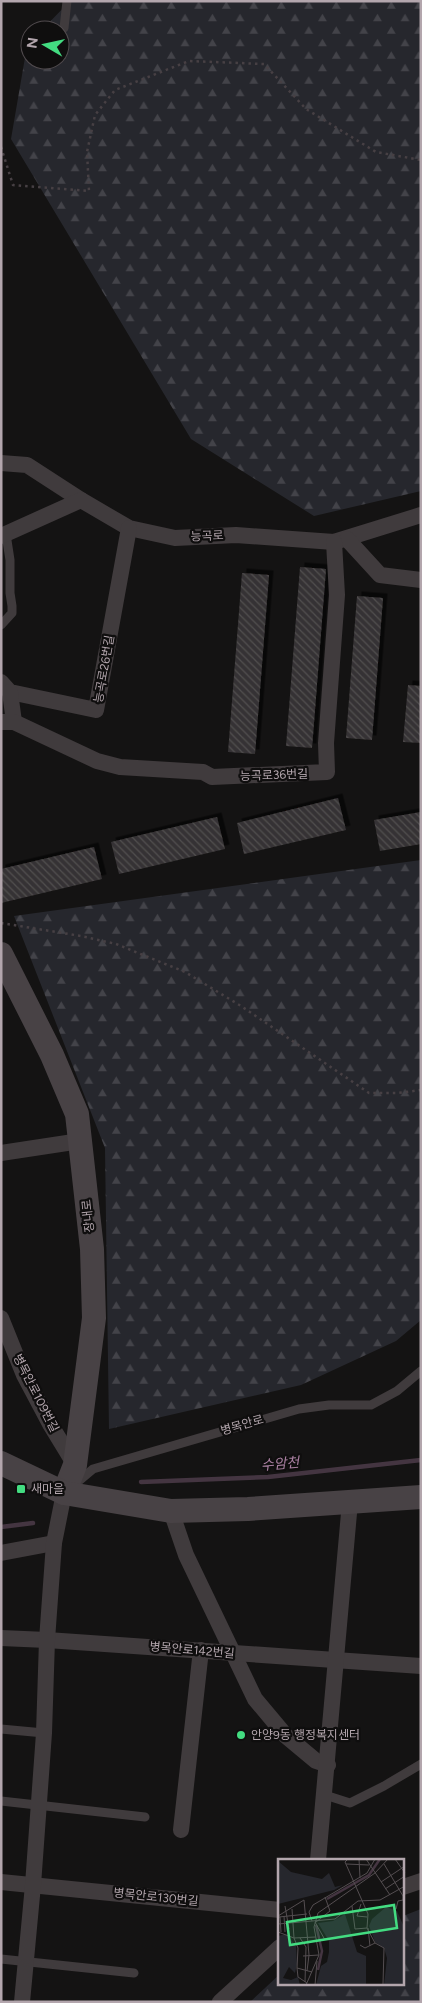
<svg xmlns="http://www.w3.org/2000/svg" width="422" height="2003" font-family="Figtree,'Noto Sans KR',sans-serif">
<defs>
<pattern id="forest-firs" width="22" height="20" patternUnits="userSpaceOnUse" patternTransform="scale(1.25)"><rect width="22" height="20" fill="#26272d"/><path d="M5 1l3.5 6h-7zM16 11l3.5 6h-7z" fill="#434349"/></pattern>
<pattern id="building-back-hatch" width="6" height="6" patternUnits="userSpaceOnUse" patternTransform="scale(1.25)"><rect width="6" height="6" fill="#363334"/><path d="M-1 5l2 2M0 0l6 6M5-1l2 2" fill="none" stroke="#514e4f"/></pattern>
<filter id="shadow"><feDropShadow dx="4.5" dy="-4.5" stdDeviation="0" flood-color="#0009"/></filter>
</defs>
<rect width="100%" height="100%" fill="#141313"/>
<!-- forest -->
<g fill="url(#forest-firs)">
<polygon points="70,1 421,1 421,491 314,516 191,439 11,139 27,46 30,43 30,60 60,60 60,30 42,30"/>
<polygon points="421,860 421,1320 396,1341 301,1385 109,1429 105,1148 14,916"/>
<polygon points="421,1909 421,2002 250,2002 279,1975 280,1984 403,1984 403,1916"/>
</g>
<g fill="none" stroke-linecap="round" stroke-linejoin="round">
<!-- stream -->
<g stroke="#443541" stroke-width="4.5">
<polyline points="141,1482 268,1477 421,1460"/>
<polyline points="1,1527 33,1523"/>
</g>
</g>
<!-- building -->
<g fill="url(#building-back-hatch)" filter="url(#shadow)">
<polygon points="300,567 326,569 312,748 286,746"/>
<polygon points="242,573 269,575 255,754 228,752"/>
<polygon points="357,596 383,598 372,740 346,738"/>
<polygon points="408,685 421,686 421,743 403,742"/>
<polygon points="338,798 346,830 244,854 237,823"/>
<polygon points="421,812 421,844 380,851 374,820"/>
<polygon points="217,817 225,849 119,874 111,842"/>
<polygon points="94,847 102,879 1,903 1,869"/>
</g>
<g fill="none" stroke-linecap="round" stroke-linejoin="round">
<!-- path -->
<g stroke="#474044" stroke-width="2.5" stroke-dasharray="2.5 4" stroke-linecap="butt">
<polyline points="1,147 13,185 89,191 87,152 95,115 115,90 189,61 264,64 306,109 376,152 421,160"/>
<polyline points="1,923 81,936 116,944 185,972 241,1006 369,1093 398,1093 421,1090"/>
</g>
<!-- lane -->
<g stroke="#403b3d" stroke-width="9">
<polyline points="64,28 67,1"/>
<polyline points="1,625 12,613 12,606 10,593 10,560 6,534"/>
<polyline points="74,1485 93,1469 299,1409 329,1405 371,1405 397,1391 421,1371"/>
<polyline points="1,1729 44,1733"/>
<polyline points="325,1795 350,1803 384,1786 421,1764"/>
<polyline points="1,1801 145,1817"/>
<polyline points="1,1959 134,1973"/>
</g>
<!-- street -->
<g stroke="#403b3d" stroke-width="16">
<polyline points="1,463 27,465 81,500"/>
<polyline points="1,536 81,500 129,528 175,538 236,535 334,542 421,515"/>
<polyline points="347,539 380,575 421,580"/>
<polyline points="1,682 10,692 96,710 129,528"/>
<polyline points="10,692 14,722"/>
<polyline points="1,722 14,722 97,761 120,767 203,772 212,777 327,772 326,743 337,595 334,542"/>
<polyline points="1,1153 80,1141"/>
<polyline points="1,1318 24,1375 50,1424 75,1465"/>
<polyline points="171,1511 186,1555 255,1699 286,1736 316,1761 328,1765"/>
<polyline points="1,1553 54,1543"/>
<polyline points="1,1638 47,1640 421,1666"/>
<polyline points="181,1830 201,1650"/>
<polyline points="318,1860 350,1502"/>
<polyline points="1,1882 280,1910"/>
<polyline points="403,1887 421,1881"/>
<polyline points="22,2002 33,1885 44,1733 47,1640 54,1543 64,1493"/>
<polyline points="220,2002 280,1947"/>
</g>
<!-- secondary -->
<g stroke="#484245" stroke-width="24">
<polyline points="1,954 52,1055 77,1114 92,1249 94,1318 75,1465 64,1493"/>
<polyline points="1,1463 64,1493 171,1511 248,1509 421,1497"/>
</g>
</g>
<!-- markers -->
<g fill="#43dc81" stroke="#0f0e0e" stroke-width="2">
<rect x="16" y="1484" width="10" height="10" rx="2.5"/>
<circle cx="241" cy="1735" r="5"/>
</g>
<g text-anchor="middle" dominant-baseline="central" stroke-width="4.5" stroke-linejoin="round" paint-order="stroke">
<!-- street labels -->
<g font-size="12" fill="#b3a6ad" stroke="#0f0e0e">
<text transform="translate(207 536) rotate(-3)">능곡로</text>
<text transform="translate(104 669) rotate(-80)">능곡로26번길</text>
<text transform="translate(274 775) rotate(-2)">능곡로36번길</text>
<text transform="translate(88 1216) rotate(-96)">장내로</text>
<text transform="translate(36 1393) rotate(63)">병목안로109번길</text>
<text transform="translate(242 1425) rotate(-16)">병목안로</text>
<text transform="translate(192 1650) rotate(5)">병목안로142번길</text>
<text transform="translate(156 1897) rotate(6)">병목안로130번길</text>
</g>
<!-- poi labels -->
<g font-size="12" fill="#b3a6ad" stroke="#0f0e0e" text-anchor="start">
<text x="31" y="1489">새마을</text>
<text x="251" y="1735">안양9동 행정복지센터</text>
</g>
<!-- water labels -->
<g font-size="14" font-style="italic" fill="#aa80a2" stroke="#0f0e0e">
<text transform="translate(280 1464) rotate(-5)">수암천</text>
</g>
</g>
<!-- overview -->
<g transform="translate(278 1859)">
<rect width="126" height="126" fill="#141313"/>
<path d="M0,2L13,13L44,20L51,14L57,28L65,26L56,31L0,45ZM108,48L119,52L126,68V126H106L109,99L106,89L97,83L91,67L94,60ZM67,55L79,93L88,97V126H38L43,107L49,103L51,93V82L40,64L55,62ZM8,75L18,87L19,105L17,114L11,108L5,119L13,121L20,118L22,126H0V77Z" fill="#26272d"/>
<path fill="none" stroke="#443541" stroke-width="2.5" d="M49,40L91,16L102,0M38,66L44,92L40,111"/>
<path fill="none" stroke="#544e51" stroke-width="1" d="M70,0L67,3L90,55L89,69L97,84L106,89L105,125M81,0L82,19M88,0L112,36M117,0L127,14M68,5L91,6M106,5L125,37V41L120,42L118,50H115M103,23L127,7M107,30L127,17M83,45L79,57L89,58M7,47L11,70M74,47L77,70L89,69M14,50L16,79L38,78M0,57L26,41L31,96L29,112M6,57L7,73M1,58L29,55M2,58L3,73M34,62L31,53L35,46L89,14L97,0M37,63L47,81M38,63L52,52L47,38M0,65L57,60L80,42L102,41L127,27M90,69L92,87M0,73L16,79L20,89L19,109M22,79L28,88L27,123M82,86L87,89L97,84M25,97L41,96M29,124L20,118L19,109L34,113M28,126L41,96L36,68L40,54L97,14L110,0M37,126L39,102"/>
<path fill="#43dc81" fill-opacity="0.15" stroke="#43dc81" stroke-width="2.5" d="M116,46L119,69L12,86L9,63Z"/>
<rect width="126" height="126" fill="none" stroke="#b3a6ad" stroke-width="2.5"/>
</g>
<!-- border -->
<rect width="422" height="2003" fill="none" stroke="#b3a6ad" stroke-width="5"/>
<!-- north arrow -->
<g transform="translate(45 45) rotate(279)"><circle r="24" fill="#0f0e0e" stroke="#514b4e"/>
<path d="M0-4L9 19L0 12L-9 19Z" fill="#43dc81"/>
<text y="-8" font-size="14" font-weight="bold" text-anchor="middle" fill="#b3a6ad">N</text>
</g>
</svg>
